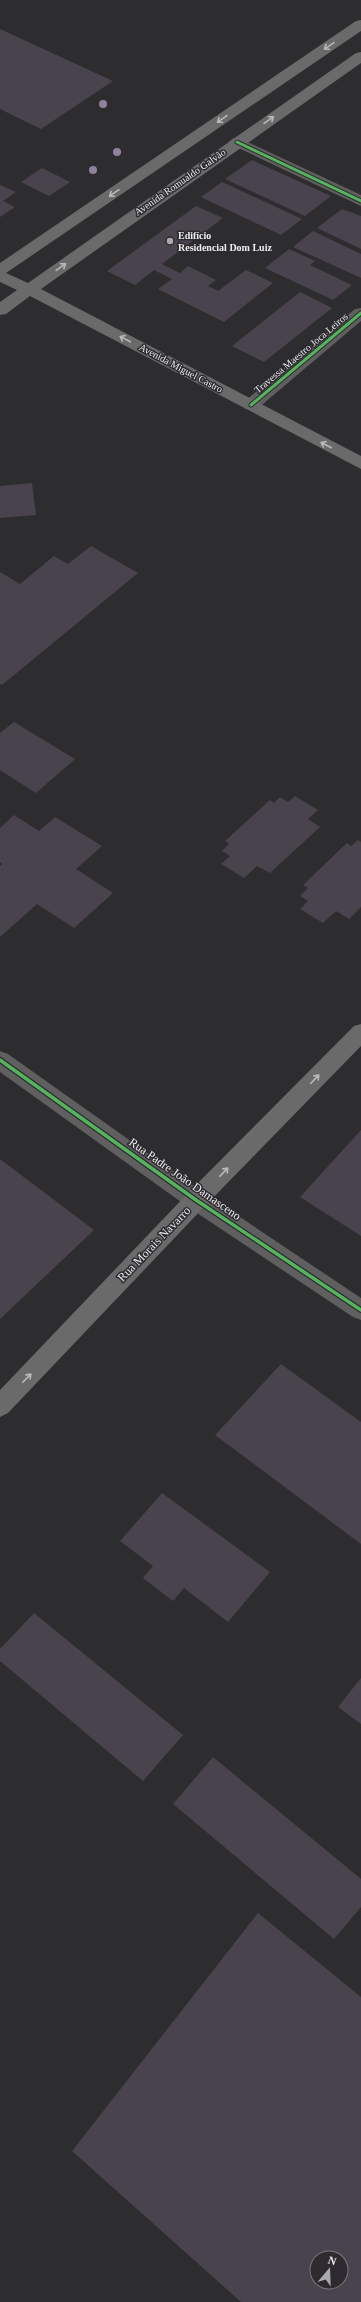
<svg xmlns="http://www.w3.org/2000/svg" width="361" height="2302" font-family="'Times New Roman',serif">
<rect width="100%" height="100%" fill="#2d2c2e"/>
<!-- building -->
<g fill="#49434e" fill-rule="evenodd">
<polygon points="0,29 113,81 41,129 0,109"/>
<polygon points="252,160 331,196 305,216 225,179"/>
<polygon points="42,168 70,182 49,196 21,182"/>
<polygon points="222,182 302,219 281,235 201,197"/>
<polygon points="0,185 16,192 3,201 15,207 0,217"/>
<polygon points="196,206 223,218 162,264 180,273 188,266 216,280 208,286 218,291 246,270 273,283 224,322 158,289 172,279 154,270 135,285 107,271"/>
<polygon points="342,209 361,216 361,249 317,228"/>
<polygon points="313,231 361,254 361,278 293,247"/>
<polygon points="289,249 315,261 310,265 352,285 333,300 265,268"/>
<polygon points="300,292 332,308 264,362 232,346"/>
<polygon points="32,483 36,515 0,518 0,486"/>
<polygon points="91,546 138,573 2,685 0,684 0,572 20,584 54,556 68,564"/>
<polygon points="14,722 75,759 36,793 0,770 0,733"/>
<polygon points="295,796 318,810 308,819 320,827 270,873 257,866 244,878 221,864 230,856 222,851 229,844 225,841 270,800 274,803 280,797 288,802"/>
<polygon points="14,815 39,831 55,817 102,846 76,869 113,893 74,928 37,904 0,937 0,866 2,864 0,862 0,828"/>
<polygon points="358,840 361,842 361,907 349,919 336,911 323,923 300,909 308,901 300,896 308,888 303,885 347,843 351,846"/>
<polygon points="361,1130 361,1236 300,1197"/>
<polygon points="0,1159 94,1230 0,1319"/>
<polygon points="281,1364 361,1422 361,1544 215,1435"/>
<polygon points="162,1493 270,1572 228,1622 184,1588 173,1601 143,1578 153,1566 120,1541"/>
<polygon points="34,1613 183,1735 143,1781 0,1661 0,1649"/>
<polygon points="361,1678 361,1724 338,1707"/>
<polygon points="213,1757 361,1879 361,1907 334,1939 173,1804"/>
<path d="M258,1913L361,1997V2302H241L72,2151ZM317,2258H341V2282H317Z"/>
</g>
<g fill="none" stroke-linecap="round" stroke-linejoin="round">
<!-- minor -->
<g fill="#5f5f5f" fill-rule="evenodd">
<polygon points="237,137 361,195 361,206 232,145 229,142 232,139"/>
<polygon points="361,308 361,321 257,409 245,409 243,405 245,401 355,309"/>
<polygon points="0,1051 8,1054 204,1193 361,1298 361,1320 353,1317 188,1207 0,1072"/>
</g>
<!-- secondary -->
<g fill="#6a6a6b" fill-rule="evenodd">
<polygon points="361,20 361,31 6,273 28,283 356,53 361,52 361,63 41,289 361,456 361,469 30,296 6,314 0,315 0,302 17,290 0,282 0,263 356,21"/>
<polygon points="361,1024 361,1046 204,1207 8,1413 0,1417 0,1390 188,1193 354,1026"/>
</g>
<!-- cycleway-far1 casing -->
<g stroke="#2d2b2f" stroke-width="5">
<g id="cycleway-far1">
<polyline points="237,142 361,201"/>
<polyline points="251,405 361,313"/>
</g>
</g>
<!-- cycleway casing -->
<g stroke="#2d2b2f" stroke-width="6">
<polyline id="cycleway" points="0,1060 196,1200 361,1310"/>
</g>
<!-- cycleway-far1 -->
<use href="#cycleway-far1" stroke="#56b35d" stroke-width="3"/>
<!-- cycleway -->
<use href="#cycleway" stroke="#56b35d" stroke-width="3.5"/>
</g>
<!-- trees -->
<g fill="#8f82a0">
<circle cx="103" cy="104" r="4"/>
<circle cx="117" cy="152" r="4"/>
<circle cx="93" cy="170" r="4"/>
</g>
<!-- one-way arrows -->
<defs><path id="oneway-shaft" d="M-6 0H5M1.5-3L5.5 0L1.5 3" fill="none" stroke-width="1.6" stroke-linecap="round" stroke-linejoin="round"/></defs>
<g stroke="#b9b8ba">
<use href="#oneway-shaft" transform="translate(329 46) rotate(146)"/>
<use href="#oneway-shaft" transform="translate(222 119) rotate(145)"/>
<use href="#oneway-shaft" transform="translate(269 120) rotate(-35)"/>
<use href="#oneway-shaft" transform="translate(114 193) rotate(145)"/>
<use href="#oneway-shaft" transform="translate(61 267) rotate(-35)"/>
<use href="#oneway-shaft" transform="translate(125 339) rotate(-152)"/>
<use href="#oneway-shaft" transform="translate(326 445) rotate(-153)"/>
<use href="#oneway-shaft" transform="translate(315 1079) rotate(-46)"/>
<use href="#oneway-shaft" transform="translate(224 1172) rotate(-46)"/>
<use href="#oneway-shaft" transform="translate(27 1378) rotate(-46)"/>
</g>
<!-- markers -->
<circle fill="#aaa9ab" stroke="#2d2b2f" stroke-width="1.5" cx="170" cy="241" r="4"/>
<g text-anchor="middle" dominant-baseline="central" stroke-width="3" stroke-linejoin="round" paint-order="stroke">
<!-- far-street labels -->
<g font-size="10" fill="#edecef" stroke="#2d2b2f">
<text transform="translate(180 182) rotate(-35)">Avenida Romualdo Galvão</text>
<text transform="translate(301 353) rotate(-40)">Travessa Maestro Joca Leiros</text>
<text transform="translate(181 368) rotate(28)">Avenida Miguel Castro</text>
</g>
<!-- far-poi labels -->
<g font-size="10" font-weight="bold" fill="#edecef" stroke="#2d2b2f" text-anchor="start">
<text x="178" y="235">Edifício<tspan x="178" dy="12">Residencial Dom Luiz</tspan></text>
</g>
<!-- street labels -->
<g font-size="12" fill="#edecef" stroke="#2d2b2f">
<text transform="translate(185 1179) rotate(35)">Rua Padre João Damasceno</text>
<text transform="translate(154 1244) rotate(-46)">Rua Morais Navarro</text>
</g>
</g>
<!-- north arrow -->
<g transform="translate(329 2270) rotate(19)"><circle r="19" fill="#2d2b2f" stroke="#7a787c"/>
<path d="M0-3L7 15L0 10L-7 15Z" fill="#aaa9ab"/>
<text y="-6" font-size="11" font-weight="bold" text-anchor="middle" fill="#edecef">N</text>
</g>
</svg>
